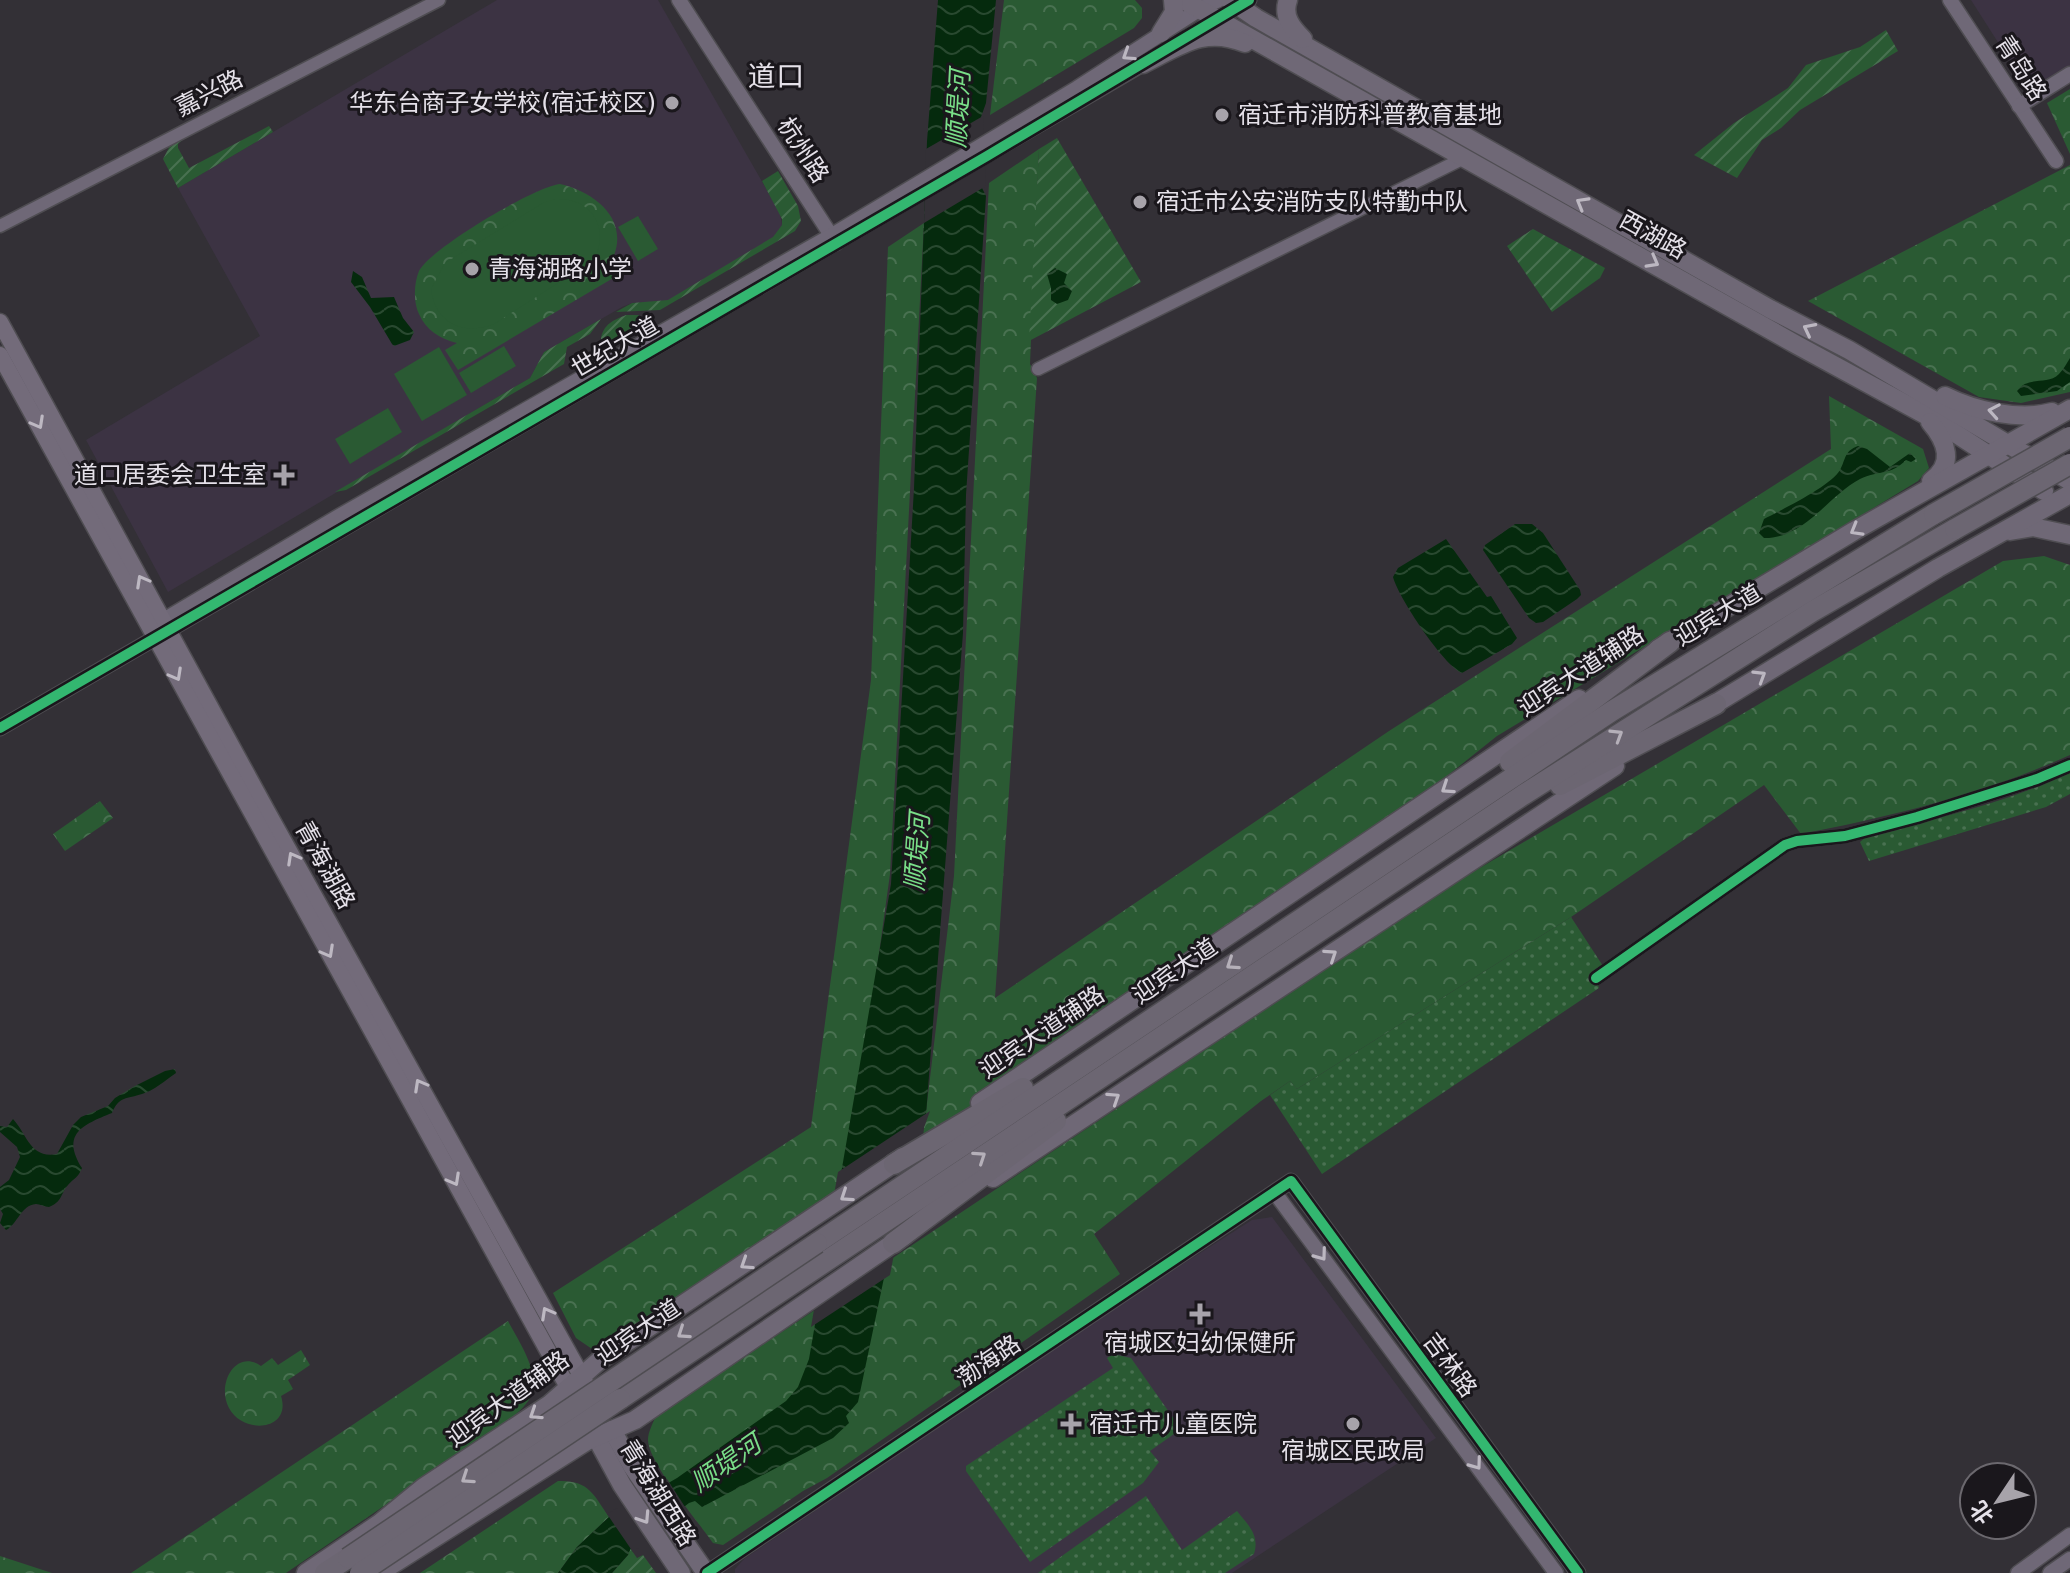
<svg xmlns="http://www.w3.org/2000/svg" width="2070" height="1573" font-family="'DejaVu Sans','Noto Sans SC',sans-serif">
<defs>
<pattern id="grass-dots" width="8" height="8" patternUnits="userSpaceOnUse" patternTransform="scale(2)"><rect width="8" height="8" fill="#2a5a33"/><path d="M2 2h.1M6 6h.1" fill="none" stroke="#497151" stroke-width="1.8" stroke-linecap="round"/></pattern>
<pattern id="forest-crowns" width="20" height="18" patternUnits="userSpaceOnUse" patternTransform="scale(2)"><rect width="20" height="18" fill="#2a5a33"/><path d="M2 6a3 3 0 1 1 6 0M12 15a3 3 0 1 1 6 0" fill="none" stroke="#497151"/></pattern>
<pattern id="garden-furrows" width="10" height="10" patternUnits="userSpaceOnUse" patternTransform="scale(2)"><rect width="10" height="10" fill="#2a5a33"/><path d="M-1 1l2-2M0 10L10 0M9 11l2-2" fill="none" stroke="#497151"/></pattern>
<pattern id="water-waves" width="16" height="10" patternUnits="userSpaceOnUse" patternTransform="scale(2)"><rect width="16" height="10" fill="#052a0d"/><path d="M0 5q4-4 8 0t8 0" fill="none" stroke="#294930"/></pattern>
</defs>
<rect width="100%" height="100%" fill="#333036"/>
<!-- built -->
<g fill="#3c3343">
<polygon points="497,0 658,0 780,213 782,225 778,231 773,238 668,301 632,303 622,307 544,352 530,378 168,592 86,440 260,336 178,188"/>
<polygon points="1971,0 2070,0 2070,66 2041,85 2035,87 2024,83"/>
<polygon points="1272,1217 1436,1438 1232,1573 735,1573 735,1569 744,1559 1117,1306 1252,1220"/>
</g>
<!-- grass -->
<g fill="url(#grass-dots)">
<path d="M2070,772V794L2046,807L1869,861L1860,842L1866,837C1930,820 2012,802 2070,772Z"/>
<polygon points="1571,917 1603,966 1594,973 1599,988 1322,1174 1270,1095 1290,1081 1297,1089"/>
<polygon points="1113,1354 1131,1358 1181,1429 1150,1451 1159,1462 1143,1483 1030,1562 966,1471 966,1466 1113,1368 1107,1358"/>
<path d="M1146,1496L1182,1550L1237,1511C1248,1525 1260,1535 1254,1554L1225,1573H1038Z"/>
</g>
<!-- forest -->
<g fill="url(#forest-crowns)">
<polygon points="1004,0 1135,0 1142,8 1142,18 1134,28 990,115"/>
<polygon points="2070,89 2070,154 2047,103"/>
<polygon points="1039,149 1030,364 1037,378 995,998 1389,731 1831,449 1829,396 1923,449 1929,468 1918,481 1497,736 1323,875 933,1138 923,1137 954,876 989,183"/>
<polygon points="2070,165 2070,392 2021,403 1979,397 1808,301"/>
<path d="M560,184C595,192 631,220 612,260L620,274L458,370L445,350L457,343C440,339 426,330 419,314C413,302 414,283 419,271C431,248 534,187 560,184Z"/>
<polygon points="924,223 890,874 845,1197 614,1350 595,1351 576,1338 553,1293 811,1127 871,680 888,247"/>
<path d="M2044,556L2070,565V755C1984,794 1893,816 1801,834L1764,785L1571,917L1297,1089L1290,1081L1261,1101L1094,1234L1120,1274L827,1478L803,1491L723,1545L713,1543C699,1523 648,1462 648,1440C648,1432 653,1423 656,1416L1461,879L2003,561Z"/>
<polygon points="100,801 113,818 65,851 53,834"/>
<path d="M508,1321C518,1340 540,1372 532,1394C528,1404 518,1412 511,1419L286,1573H131Z"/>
<path d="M301,1350L310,1365L288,1380L293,1389L281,1396C292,1431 243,1435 229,1408C216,1384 236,1348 261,1366L272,1358L278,1365Z"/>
<path d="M558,1481C589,1480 593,1494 609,1517L577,1547L558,1573H420Z"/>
<polygon points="0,1556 52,1573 0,1573"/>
</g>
<!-- garden -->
<g fill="url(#garden-furrows)">
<polygon points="1886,30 1898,51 1800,110 1781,128 1762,140 1737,178 1694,155 1734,123 1788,88 1806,65 1860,47"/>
<polygon points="269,126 273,132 178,188 163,159 171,144 187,136 178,144 178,148 189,168"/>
<polygon points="1057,138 1141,282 1029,341 1039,149"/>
<polygon points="778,171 798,206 801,221 795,231 660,310 616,312 632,303 668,300 773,237 782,225 782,219 762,181"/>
<polygon points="1533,229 1605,268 1600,278 1552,312 1507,246"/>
<path d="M626,315H638L648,323L606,347L601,339C603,324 614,320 626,315Z"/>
<polygon points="601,319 590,334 567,347 564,364 346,490 335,492 530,378 544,352"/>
<polygon points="630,1548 637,1558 643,1555 656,1573 612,1573 628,1555"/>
</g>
<!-- pitch -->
<g fill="#2a5a33">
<path d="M555,199C592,197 610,228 594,260L494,324C463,336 435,323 431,289L445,263L543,203Z"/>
<polygon points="638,216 658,249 638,261 618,227"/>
<polygon points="504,346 516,366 471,393 459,373"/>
<polygon points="439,347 467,395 422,421 394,374"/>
<polygon points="388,408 402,432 350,464 335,439"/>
</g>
<!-- water -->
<g fill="url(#water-waves)">
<polygon points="938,0 996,0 986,103 981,117 982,188 986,196 966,495 963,633 926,1115 911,1149 858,1402 846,1416 849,1423 833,1438 702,1507 695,1501 689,1503 631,1548 628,1555 612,1573 558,1573 577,1547 609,1517 677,1478 786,1401 798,1387 809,1359 891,884 914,488 927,141"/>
<polygon points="1055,268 1067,274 1064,283 1072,291 1068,300 1057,304 1051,300 1051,288 1047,274"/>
<polygon points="353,271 362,277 371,298 394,297 403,318 414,332 410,340 394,346 392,344 370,307 351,282"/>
<path d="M2070,358V382L2057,391L2021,396L2017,391C2028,375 2047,386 2059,374C2063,370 2067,363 2070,358Z"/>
<path d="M1858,446L1867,449L1890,467L1910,453L1916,459L1911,462L1906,460C1890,476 1879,470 1860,479C1828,496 1804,539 1764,538L1759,533L1764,519C1781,510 1831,486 1840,470C1846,459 1844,451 1858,446Z"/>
<polygon points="1515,524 1532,524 1543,533 1580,590 1581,595 1577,599 1543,622 1536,623 1529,618 1483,550 1485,545"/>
<path d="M1446,539L1487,597L1491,596L1517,638L1512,644L1462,673C1444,666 1398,597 1393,577L1398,568Z"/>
<path d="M175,1069L176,1073C166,1080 153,1091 142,1094C127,1099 119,1096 112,1113C82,1125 61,1134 82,1168C78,1178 74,1178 68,1185C60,1195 62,1202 49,1207C44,1207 40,1204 36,1204C21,1205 17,1225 6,1230L0,1223L3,1214L0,1209V1187L9,1180L20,1157L17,1147L0,1132V1126L7,1127L13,1119C27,1134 30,1159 57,1154L73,1125L81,1117L108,1106L115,1098L133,1087L165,1071Z"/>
</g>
<!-- pier -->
<g fill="#333036">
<polygon points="983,116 986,186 924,223 926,149"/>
<polygon points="930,1111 925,1125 916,1138 890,1275 811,1327 838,1172"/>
<polygon points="667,1479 687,1510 633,1552 607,1514"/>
</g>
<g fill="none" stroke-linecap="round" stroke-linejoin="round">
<!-- minor casing -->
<g stroke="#4f4d52" stroke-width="15">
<g id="minor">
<polyline points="0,226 439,0"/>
<polyline points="1038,369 1466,157"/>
<polyline points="1596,978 1785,845 1797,841 1845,836 1917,817 2037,779 2070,765"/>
</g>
</g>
<!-- tertiary casing -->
<g stroke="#4f4d52" stroke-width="17">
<g id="tertiary">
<polyline points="679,0 836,243"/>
<polyline points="1950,0 2056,161"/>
<polyline points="1188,37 1249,0"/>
<polyline points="2019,106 2070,74"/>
<polyline points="155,625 339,516 832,235 1077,88 1200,9 1219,0"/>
<polyline points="0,728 1150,60"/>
<polyline points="1275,1193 1556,1573"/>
<polyline points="707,1573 1291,1181 1578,1573"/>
<polyline points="2018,1573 2070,1535"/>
<polyline points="2050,1573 2070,1559"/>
</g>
</g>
<!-- secondary casing -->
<g stroke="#4f4d52" stroke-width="19">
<g id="secondary">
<polyline points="0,322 268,813 597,1404"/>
<polyline points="0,355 574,1398"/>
</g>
</g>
<!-- primary casing -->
<g stroke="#4f4d52" stroke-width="21">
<g id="primary">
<polyline points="1183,0 1797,345 1935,420 2044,491"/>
<polyline points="1230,0 1256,18 1770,309 1849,350 2070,481"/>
<path d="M1288,0C1282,16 1292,28 1303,39"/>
<polyline points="1161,33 1174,12 1173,0"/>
<path d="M1143,64C1180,46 1204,26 1245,43"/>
<path d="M1945,396C1975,411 2020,421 2052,412"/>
<path d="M1930,422C1947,442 1955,464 1931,481"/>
<polyline points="2010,531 2033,527 2070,535"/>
<polyline points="1658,649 1854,531 2070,409"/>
<polyline points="1705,710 1938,568 2070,494"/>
<polyline points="980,1103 1579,699"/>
<polyline points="993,1178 1615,766"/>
<polyline points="612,1430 632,1466 706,1573"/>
<polyline points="596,1437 622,1485 681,1573"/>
<polyline points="306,1573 380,1523 424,1487 550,1404 600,1360 903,1157"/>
<polyline points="379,1573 587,1441 635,1420 905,1235"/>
</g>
</g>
<!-- trunk casing -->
<g stroke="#4f4d52" stroke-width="23">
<g id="trunk">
<polyline points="1510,762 1670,642"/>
<polyline points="1560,785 1716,704"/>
<polyline points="894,1164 1023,1088"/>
<polyline points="817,1243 1612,711 1934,514"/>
<polyline points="893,1243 1056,1121"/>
<polyline points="620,1399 1523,795 1813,611 1955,529"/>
<polyline points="325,1573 348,1558"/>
</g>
</g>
<!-- minor -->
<use href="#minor" stroke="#6f6877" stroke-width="12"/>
<!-- tertiary -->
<use href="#tertiary" stroke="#6f6877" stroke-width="14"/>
<!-- secondary -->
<use href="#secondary" stroke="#736b7a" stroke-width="16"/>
<!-- primary -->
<use href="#primary" stroke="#6f6876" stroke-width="18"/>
<!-- trunk -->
<use href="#trunk" stroke="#6c6672" stroke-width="20"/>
<!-- trunk-bridge casing -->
<g stroke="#4f4d52" stroke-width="23" stroke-linecap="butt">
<g id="trunk-bridge">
<polyline points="1934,514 2070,437"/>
<polyline points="1955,529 2070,464"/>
<polyline points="348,1558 817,1243"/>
<polyline points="360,1573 620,1399"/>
</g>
</g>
<!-- trunk-bridge -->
<use href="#trunk-bridge" stroke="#6c6672" stroke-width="20"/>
<!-- cycleway casing -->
<g stroke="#1a171c" stroke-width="15">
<g id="cycleway">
<polyline points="0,728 987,156 1249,0"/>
<polyline points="1596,978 1785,845 1797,841 1845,836 1917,817 2037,779 2070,765"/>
<polyline points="707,1573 1291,1181 1578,1573"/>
</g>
</g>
<!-- cycleway -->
<use href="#cycleway" stroke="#33b770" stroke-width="10"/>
</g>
<!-- one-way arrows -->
<defs><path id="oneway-chevron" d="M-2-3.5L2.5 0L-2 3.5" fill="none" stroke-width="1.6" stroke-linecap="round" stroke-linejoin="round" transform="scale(2)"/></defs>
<g stroke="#bcb7c1">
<use href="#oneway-chevron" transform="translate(1128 55) rotate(147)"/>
<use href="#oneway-chevron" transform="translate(1582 203) rotate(-150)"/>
<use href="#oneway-chevron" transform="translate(1653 262) rotate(29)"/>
<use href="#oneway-chevron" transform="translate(1809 329) rotate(-153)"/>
<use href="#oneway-chevron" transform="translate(1994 411) rotate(-170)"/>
<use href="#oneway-chevron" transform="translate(1856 530) rotate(150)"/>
<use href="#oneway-chevron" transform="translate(1760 676) rotate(-32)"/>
<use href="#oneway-chevron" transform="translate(1447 788) rotate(146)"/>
<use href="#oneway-chevron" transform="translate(1331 955) rotate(-34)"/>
<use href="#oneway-chevron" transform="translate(1114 1098) rotate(-33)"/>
<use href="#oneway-chevron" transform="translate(846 1196) rotate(146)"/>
<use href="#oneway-chevron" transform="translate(1321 1255) rotate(54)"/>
<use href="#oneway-chevron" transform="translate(746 1264) rotate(147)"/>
<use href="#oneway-chevron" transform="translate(535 1414) rotate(147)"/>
<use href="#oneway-chevron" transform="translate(1476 1464) rotate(54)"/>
<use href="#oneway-chevron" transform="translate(644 1518) rotate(57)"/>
</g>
<g stroke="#bdb8c2">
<use href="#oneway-chevron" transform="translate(38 423) rotate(61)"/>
<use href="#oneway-chevron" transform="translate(142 581) rotate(-119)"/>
<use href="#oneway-chevron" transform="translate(176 675) rotate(61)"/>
<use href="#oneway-chevron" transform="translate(293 858) rotate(-119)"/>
<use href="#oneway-chevron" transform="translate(328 952) rotate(61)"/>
<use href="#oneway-chevron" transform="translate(420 1085) rotate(-119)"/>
<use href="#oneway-chevron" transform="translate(454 1180) rotate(61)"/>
<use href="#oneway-chevron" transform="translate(547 1313) rotate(-119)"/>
</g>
<g stroke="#b5b0b9">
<use href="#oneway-chevron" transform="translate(1617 735) rotate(-32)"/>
<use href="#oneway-chevron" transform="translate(1232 964) rotate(146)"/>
<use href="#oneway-chevron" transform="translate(980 1157) rotate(-34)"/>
<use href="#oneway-chevron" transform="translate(683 1333) rotate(146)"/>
<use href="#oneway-chevron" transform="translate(467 1478) rotate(146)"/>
</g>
<!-- markers -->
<g fill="#a7a3aa" stroke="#1a171c" stroke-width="3">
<circle cx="672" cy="103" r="8"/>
<circle cx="1222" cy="115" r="8"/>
<circle cx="1140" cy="202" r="8"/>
<circle cx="472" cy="269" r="8"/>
<path d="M280 463h8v8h8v8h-8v8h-8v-8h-8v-8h8z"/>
<path d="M1196 1302h8v8h8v8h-8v8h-8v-8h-8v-8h8z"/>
<path d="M1067 1412h8v8h8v8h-8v8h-8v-8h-8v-8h8z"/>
<circle cx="1353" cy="1424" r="8"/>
</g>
<g text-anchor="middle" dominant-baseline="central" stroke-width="6" stroke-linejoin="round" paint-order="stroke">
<!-- street labels -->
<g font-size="24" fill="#e5e1e9" stroke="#1a171c">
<text transform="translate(2021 68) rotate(57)">青岛路</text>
<text transform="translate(209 93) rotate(-27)">嘉兴路</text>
<text transform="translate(803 150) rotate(57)">杭州路</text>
<text transform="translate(1653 235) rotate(29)">西湖路</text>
<text transform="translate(615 347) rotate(-30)">世纪大道</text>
<text transform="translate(1718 615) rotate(-31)">迎宾大道</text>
<text transform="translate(1581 671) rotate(-33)">迎宾大道辅路</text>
<text transform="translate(325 865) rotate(61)">青海湖路</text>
<text transform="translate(1175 971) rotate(-34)">迎宾大道</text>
<text transform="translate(1042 1032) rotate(-34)">迎宾大道辅路</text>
<text transform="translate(638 1332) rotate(-34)">迎宾大道</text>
<text transform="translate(988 1361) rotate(-34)">渤海路</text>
<text transform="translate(1450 1365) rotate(54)">吉林路</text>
<text transform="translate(508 1399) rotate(-36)">迎宾大道辅路</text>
<text transform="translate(658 1493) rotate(58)">青海湖西路</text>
</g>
<!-- poi labels -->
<g font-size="24" fill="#e5e1e9" stroke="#1a171c" text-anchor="start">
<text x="656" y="103" text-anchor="end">华东台商子女学校(宿迁校区)</text>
<text x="1238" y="115">宿迁市消防科普教育基地</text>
<text x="1156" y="202">宿迁市公安消防支队特勤中队</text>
<text x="488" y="269">青海湖路小学</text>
<text x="266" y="475" text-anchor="end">道口居委会卫生室</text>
<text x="1200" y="1343" text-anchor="middle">宿城区妇幼保健所</text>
<text x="1089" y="1424">宿迁市儿童医院</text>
<text x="1353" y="1451" text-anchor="middle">宿城区民政局</text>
</g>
<!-- water labels -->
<g font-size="26" font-style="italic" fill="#79de88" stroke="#1a171c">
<text transform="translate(958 109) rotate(-87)">顺堤河</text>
<text transform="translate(917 852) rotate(-86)">顺堤河</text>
<text transform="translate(726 1463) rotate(-35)">顺堤河</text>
</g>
<!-- quarter labels -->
<g font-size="28" fill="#e5e1e9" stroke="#1a171c">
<text x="776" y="76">道口</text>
</g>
</g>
<!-- north arrow -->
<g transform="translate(1998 1501) rotate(235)"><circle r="38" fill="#1a171c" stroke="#6b686e" stroke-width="2"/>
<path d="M0-6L14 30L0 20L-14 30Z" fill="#a7a3aa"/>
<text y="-12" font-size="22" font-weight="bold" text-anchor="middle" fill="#e5e1e9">北</text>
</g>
</svg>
